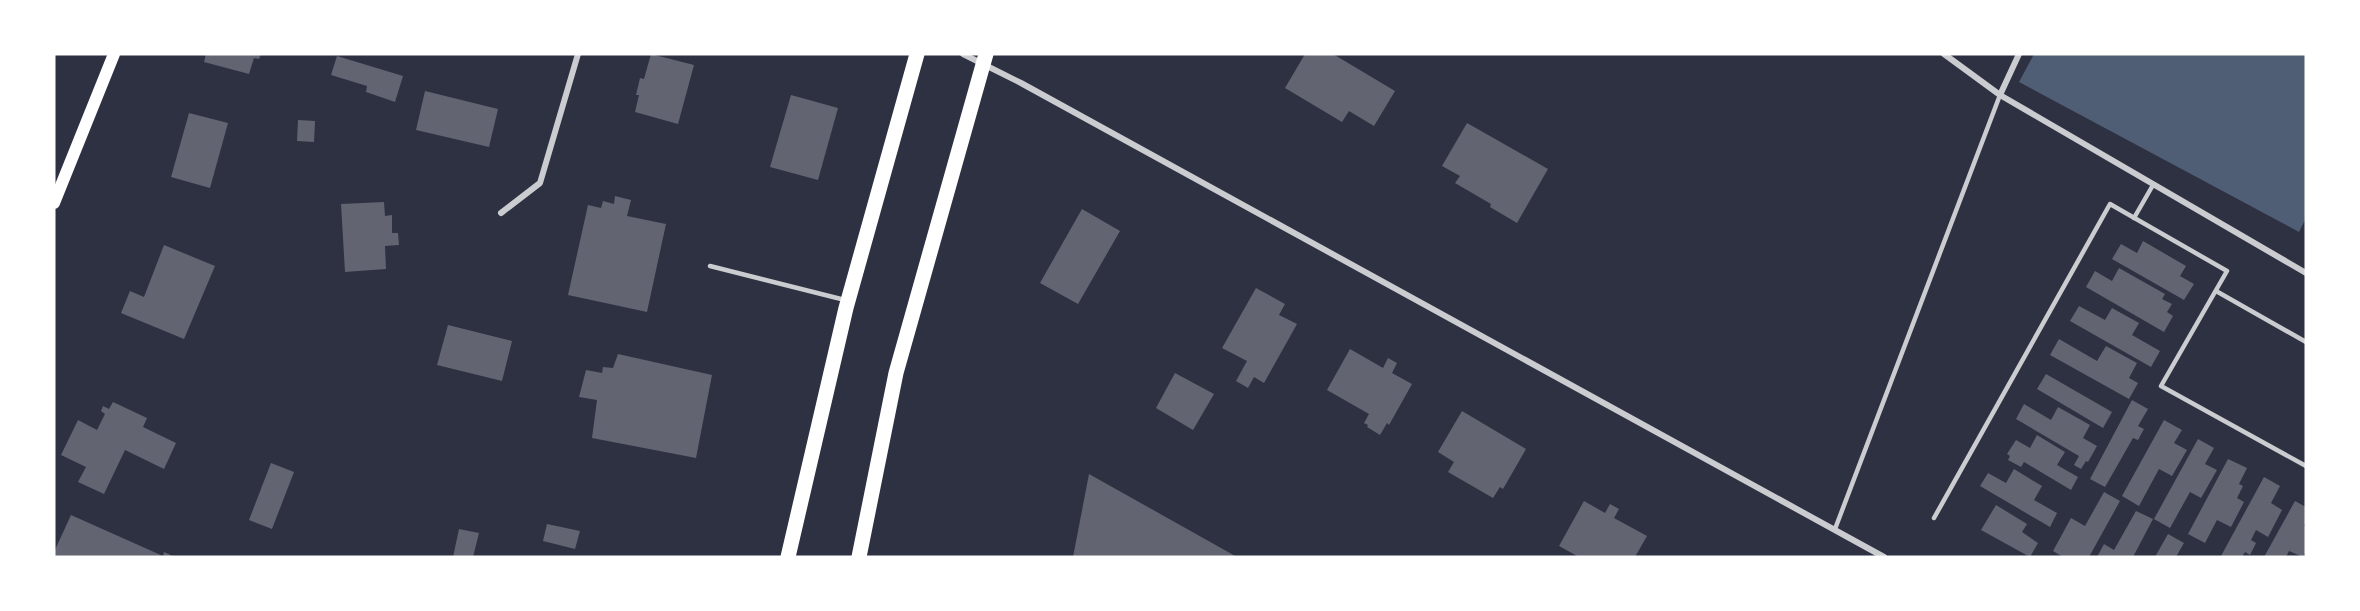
<svg xmlns="http://www.w3.org/2000/svg" width="2360" height="611" font-family="Signika,sans-serif">
<rect width="100%" height="100%" fill="#2d3142"/>
<!-- water -->
<polygon fill="#4f5d75" points="2034,54 2306,54 2306,218 2299,232 2019,82"/>
<!-- building -->
<g fill="#626471">
<polygon points="206,54 261,54 259,59 254,58 249,74 204,62"/>
<polygon points="651,54 694,65 678,124 635,112 639,95 636,95 640,78 644,79"/>
<polygon points="1305,54 1333,54 1395,91 1374,126 1349,111 1342,122 1285,88"/>
<polygon points="337,56 403,76 395,102 366,92 367,86 331,75"/>
<polygon points="425,91 498,109 489,147 416,130"/>
<polygon points="791,95 838,108 818,180 770,167"/>
<polygon points="189,113 228,123 210,188 171,177"/>
<polygon points="298,120 315,121 314,142 297,141"/>
<polygon points="1467,123 1548,169 1517,223 1490,207 1491,204 1455,183 1460,176 1442,166"/>
<polygon points="615,196 631,200 627,216 666,224 647,312 568,295 588,205 601,208 603,201 614,204"/>
<polygon points="384,202 385,216 392,215 392,233 398,233 399,245 385,246 386,269 345,272 341,204"/>
<polygon points="1082,209 1120,231 1078,304 1040,283"/>
<polygon points="2143,241 2186,266 2180,276 2194,284 2184,300 2112,259 2121,244 2137,253"/>
<polygon points="164,245 215,266 184,339 121,313 130,291 144,297"/>
<polygon points="2119,268 2165,294 2162,299 2172,304 2167,312 2173,316 2164,332 2086,287 2095,271 2112,281"/>
<polygon points="1256,288 1285,304 1279,315 1297,324 1264,383 1254,377 1248,388 1236,381 1247,361 1222,348"/>
<polygon points="2079,306 2105,320 2112,308 2139,323 2132,335 2160,351 2151,367 2070,321"/>
<polygon points="448,325 512,341 502,381 437,365"/>
<polygon points="2059,339 2097,361 2106,346 2137,363 2129,378 2138,383 2129,399 2050,355"/>
<polygon points="1350,349 1383,368 1388,358 1397,363 1392,373 1412,384 1389,425 1387,423 1380,435 1367,427 1368,425 1364,423 1369,414 1327,390"/>
<polygon points="618,354 712,375 696,458 592,438 597,400 579,397 586,370 602,373 603,367 613,368"/>
<polygon points="1175,373 1214,394 1193,430 1156,408"/>
<polygon points="2046,374 2112,412 2103,428 2037,389"/>
<polygon points="2132,400 2148,409 2138,426 2144,429 2138,440 2133,438 2105,487 2090,479"/>
<polygon points="113,402 147,418 143,427 176,443 164,469 125,450 104,494 78,482 86,467 61,455 78,420 97,430 105,414 101,411 103,406 109,409"/>
<polygon points="2024,404 2051,420 2058,407 2090,425 2083,438 2097,446 2088,462 2086,461 2081,469 2074,465 2079,456 2016,419"/>
<polygon points="1462,411 1526,449 1503,489 1500,487 1493,498 1448,472 1454,462 1438,452"/>
<polygon points="2164,420 2182,430 2174,443 2187,450 2172,476 2159,469 2139,506 2122,496"/>
<polygon points="2037,435 2065,452 2057,465 2078,477 2071,490 2024,462 2021,467 2008,460 2010,456 2007,454 2016,440 2030,448"/>
<polygon points="2198,439 2214,448 2205,464 2217,470 2201,498 2190,492 2170,528 2154,519"/>
<polygon points="2228,459 2247,468 2239,484 2243,486 2237,498 2244,502 2231,527 2217,520 2205,543 2188,534"/>
<polygon points="271,463 294,472 272,529 249,520"/>
<polygon points="2014,469 2042,486 2034,500 2057,513 2050,527 1980,486 1988,473 2006,483"/>
<polygon points="1089,474 1237,557 1073,557"/>
<polygon points="2264,477 2280,486 2271,503 2282,510 2268,537 2256,530 2251,540 2256,543 2250,555 2245,552 2242,557 2224,557 2221,556"/>
<polygon points="2104,492 2120,501 2089,557 2063,557 2053,551 2071,518 2085,526"/>
<polygon points="1584,501 1605,513 1610,504 1619,509 1614,518 1647,536 1635,557 1579,557 1559,546"/>
<polygon points="2295,501 2306,507 2306,521 2304,526 2306,527 2306,551 2303,557 2289,551 2286,557 2264,557"/>
<polygon points="1996,505 2027,524 2022,532 2038,543 2030,557 1981,530"/>
<polygon points="2136,511 2153,519 2133,557 2097,557 2104,544 2114,550"/>
<polygon points="71,515 163,556 164,552 175,557 54,557 54,552"/>
<polygon points="547,524 580,531 575,549 543,541"/>
<polygon points="459,529 479,533 473,557 453,557"/>
<polygon points="2168,534 2184,543 2176,557 2155,557"/>
</g>
<g fill="none" stroke-linecap="round" stroke-linejoin="round">
<!-- service -->
<g stroke="#caccd0" stroke-width="4.5">
<polyline points="2134,218 2153,185"/>
<polyline points="710,266 845,300"/>
<polyline points="2216,291 2306,342"/>
<polyline points="1934,518 2110,204 2227,271 2161,386 2306,466"/>
<polyline points="1835,529 2000,95"/>
</g>
<!-- minor -->
<g stroke="#caccd0" stroke-width="6">
<polyline points="963,54 1021,83 1884,557"/>
<polyline points="1944,54 2000,95 2306,273"/>
<polyline points="2000,95 2019,54"/>
<polyline points="501,213 540,183 578,54"/>
</g>
<!-- secondary -->
<polyline stroke="#fff" stroke-width="12" points="54,203 114,54"/>
<!-- primary -->
<g stroke="#fff" stroke-width="15">
<polyline points="788,557 846,308 917,54"/>
<polyline points="859,557 896,373 986,54"/>
</g>
</g>
<!-- border -->
<rect width="2360" height="611" fill="none" stroke="#ffffff" stroke-width="111"/>
</svg>
